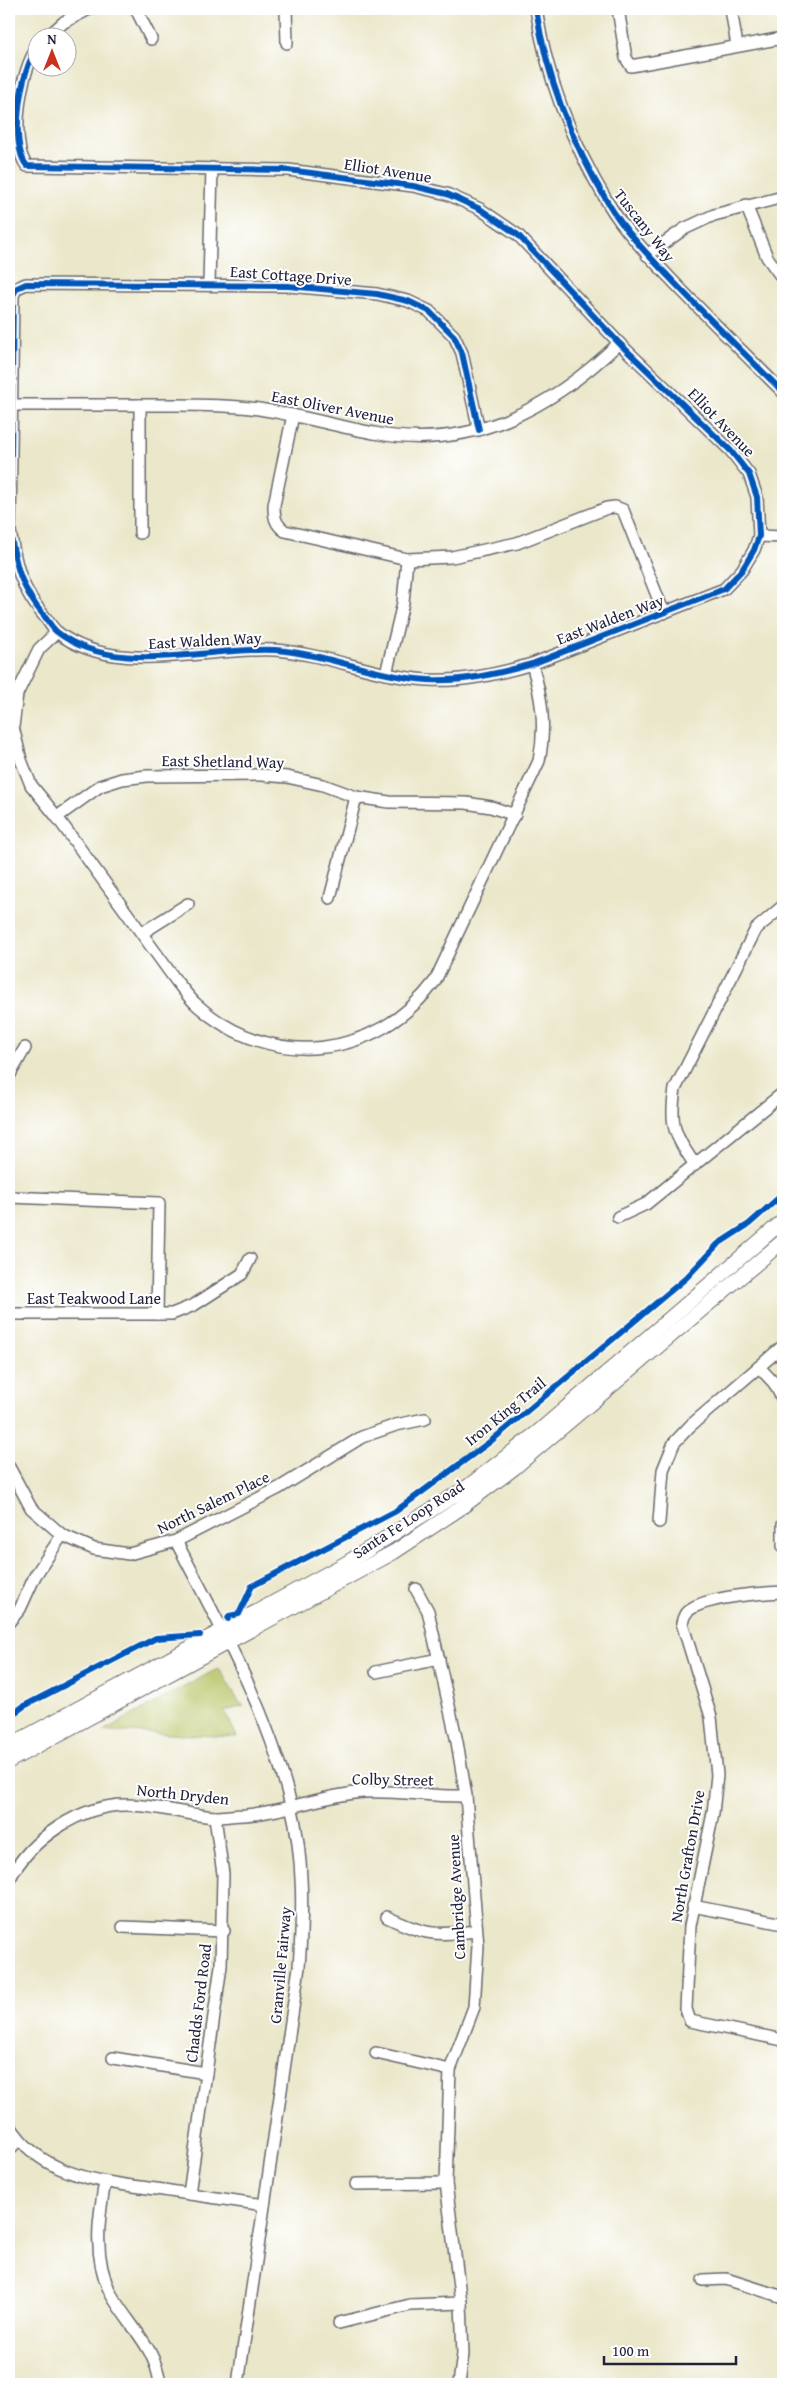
<svg xmlns="http://www.w3.org/2000/svg" width="792" height="2393" font-family="'Gentium Book Plus',serif">
<rect width="100%" height="100%" fill="#fff"/>
<filter id="ink" filterUnits="userSpaceOnUse"><feTurbulence type="fractalNoise" baseFrequency=".02" numOctaves="2"/><feDisplacementMap in="SourceGraphic" scale="10" xChannelSelector="R" yChannelSelector="G"/><feConvolveMatrix kernelMatrix="1 2 1 2 8 2 1 2 1" color-interpolation-filters="sRGB"/></filter>
<filter id="wash" filterUnits="userSpaceOnUse"><feTurbulence type="fractalNoise" baseFrequency=".0096" numOctaves="4" result="noise"/><feDisplacementMap in="SourceGraphic" scale="20" xChannelSelector="R" yChannelSelector="G"/><feGaussianBlur stdDeviation="1.12" result="paint"/><feColorMatrix in="noise" values="0 0 0 0 0 0 0 0 0 0 0 0 0 0 0 0 0 1.4 0 .05"/><feComposite in="paint" operator="in"/></filter>
<g filter="url(#wash)">
<rect width="100%" height="100%" fill="#ebe7ca"/>
<!-- green -->
<polygon fill="#b8c466" stroke="#6d7350" points="219,1668 239,1702 244,1706 225,1711 237,1737 103,1731"/>
</g>
<g filter="url(#ink)">
<g fill="none" stroke-linecap="round" stroke-linejoin="round">
<!-- minor casing -->
<g stroke="#68676d" stroke-width="14">
<g id="minor">
<polyline points="136,9 151,39"/>
<polyline points="286,9 287,43"/>
<path d="M536,9C547,79 571,142 608,203C624,230 647,254 668,276C706,316 745,354 783,392"/>
<polyline points="618,9 626,58 631,66 783,38"/>
<polyline points="731,9 737,46"/>
<polyline points="46,38 64,22 89,9"/>
<path d="M38,47C20,69 9,145 27,166L288,170L413,186L447,194L480,209L518,235L619,343L731,451L749,474L757,497L759,536L754,550L742,570L724,589L532,664C498,674 463,682 428,680C376,677 327,654 275,650C208,646 115,678 57,632C52,628 49,622 45,617C21,589 16,567 10,531L13,295L17,288L26,284L288,286L377,294L408,301L429,311L454,336L462,353L479,430"/>
<polyline points="746,205 767,257 783,279"/>
<polyline points="647,255 684,229 714,215 783,197"/>
<polyline points="209,284 212,168"/>
<path d="M13,405C58,405 104,405 149,405C183,405 217,404 251,408C293,413 333,426 374,433C472,452 551,408 619,343"/>
<path d="M293,415L274,505C274,517 275,524 285,531L407,559L452,557L517,543L607,508L615,507L623,510L664,613"/>
<polyline points="140,533 140,405"/>
<polyline points="759,536 783,537"/>
<path d="M57,632L39,649L17,694L13,727L21,760L31,785L57,817L177,982C183,989 189,998 197,1005C271,1071 376,1060 435,981L539,761C546,726 542,698 532,664"/>
<polyline points="386,674 403,603 407,559"/>
<polyline points="57,817 100,786 122,779 147,776 261,775 287,777 323,785 356,797 389,802 466,803 491,807 515,815"/>
<polyline points="330,898 356,797"/>
<polyline points="142,933 188,904"/>
<polyline points="9,1076 25,1048"/>
<path d="M695,1165C675,1135 669,1127 675,1089L756,929L783,906"/>
<polyline points="9,1197 159,1203 157,1314"/>
<polyline points="618,1217 646,1204 783,1093"/>
<polyline points="9,1314 172,1314 194,1305 242,1274 250,1259"/>
<polyline points="759,1367 774,1383 783,1400"/>
<polyline points="9,1467 31,1508 62,1535 94,1549 129,1554 176,1541 279,1488 362,1437 396,1425 425,1419"/>
<polyline points="659,1522 663,1470 674,1443 690,1426 783,1346"/>
<polyline points="783,1524 783,1546"/>
<path d="M176,1541C221,1628 267,1708 291,1805C304,1858 303,1913 299,1967L238,2384"/>
<polyline points="416,1589 428,1611 457,1742 466,1796 478,1946 474,2007 450,2070 446,2183 461,2303 463,2354 459,2384"/>
<path d="M783,1592C762,1593 701,1597 687,1612C684,1615 683,1619 682,1623L711,1717L717,1775L713,1813L690,1926L686,2009L690,2021L783,2040"/>
<polyline points="9,1622 20,1609 35,1576 62,1535"/>
<polyline points="376,1672 439,1659"/>
<path d="M9,1880C30,1839 81,1804 128,1805C157,1805 186,1815 215,1817C225,1817 235,1815 245,1815C285,1812 323,1795 364,1792C398,1790 432,1797 466,1796"/>
<polyline points="693,1906 783,1924"/>
<path d="M387,1917C424,1935 436,1936 476,1931"/>
<polyline points="123,1927 224,1931"/>
<polyline points="376,2053 450,2070"/>
<polyline points="113,2058 206,2073"/>
<path d="M9,2124C41,2179 106,2182 163,2190C197,2195 231,2200 264,2205"/>
<polyline points="9,2150 18,2140"/>
<path d="M105,2182C98,2220 93,2258 111,2294C128,2325 156,2347 160,2384"/>
<polyline points="356,2184 446,2183"/>
<polyline points="189,2194 221,1966 223,1874 215,1817"/>
<polyline points="703,2280 726,2279 783,2297"/>
<polyline points="339,2323 410,2305 461,2303"/>
</g>
</g>
<!-- major casing -->
<g stroke="#68676d" stroke-width="16">
<g id="major">
<polyline points="9,1746 345,1564 466,1488 538,1432 783,1221"/>
<polyline points="9,1761 394,1552 459,1509 514,1468 783,1241"/>
</g>
</g>
<!-- minor -->
<use href="#minor" stroke="#fff" stroke-width="11"/>
<!-- major -->
<use href="#major" stroke="#fff" stroke-width="14"/>
<!-- cycleway casing -->
<g stroke="#fff" stroke-width="9">
<g id="cycleway">
<path d="M536,9C547,79 571,142 608,203C624,230 647,254 668,276C706,316 745,354 783,392"/>
<path d="M38,47C20,69 9,145 27,166L288,170L413,186L447,194L480,209L518,235L619,343L731,451L749,474L757,497L759,536L754,550L742,570L724,589L532,664C498,674 463,682 428,680C376,677 327,654 275,650C208,646 115,678 57,632C52,628 49,622 45,617C21,589 16,567 10,531L13,295L17,288L26,284L288,286L377,294L408,301L429,311L454,336L462,353L479,430"/>
<polyline points="228,1619 229,1616 239,1614 252,1586 396,1511 491,1441 686,1278 718,1244 749,1224 783,1194"/>
<polyline points="9,1717 24,1706 156,1638 200,1635"/>
</g>
</g>
<!-- cycleway -->
<use href="#cycleway" stroke="#0057b8" stroke-width="6"/>
</g>
</g>
<g text-anchor="middle" dominant-baseline="central" stroke-width="4" stroke-linejoin="round" paint-order="stroke">
<!-- street labels -->
<g font-size="16" fill="#22223b" stroke="#fff">
<text transform="translate(388 170) rotate(9)">Elliot Avenue</text>
<text transform="translate(645 225) rotate(52)">Tuscany Way</text>
<text transform="translate(291 275) rotate(4)">East Cottage Drive</text>
<text transform="translate(333 407) rotate(11)">East Oliver Avenue</text>
<text transform="translate(722 422) rotate(46)">Elliot Avenue</text>
<text transform="translate(610 619) rotate(-21)">East Walden Way</text>
<text transform="translate(205 640) rotate(-3)">East Walden Way</text>
<text transform="translate(223 761) rotate(1)">East Shetland Way</text>
<text x="94" y="1298">East Teakwood Lane</text>
<text transform="translate(505 1411) rotate(-39)">Iron King Trail</text>
<text transform="translate(213 1502) rotate(-26)">North Salem Place</text>
<text transform="translate(408 1519) rotate(-33)">Santa Fe Loop Road</text>
<text transform="translate(393 1779) rotate(1)">Colby Street</text>
<text transform="translate(183 1794) rotate(6)">North Dryden</text>
<text transform="translate(687 1856) rotate(-80)">North Grafton Drive</text>
<text transform="translate(456 1897) rotate(-93)">Cambridge Avenue</text>
<text transform="translate(280 1965) rotate(-85)">Granville Fairway</text>
<text transform="translate(198 2003) rotate(-83)">Chadds Ford Road</text>
</g>
</g>
<!-- margin -->
<rect width="792" height="2393" fill="none" stroke="#fff" stroke-width="30"/>
<!-- north arrow -->
<g transform="translate(52 52)"><circle r="24" fill="#ffffff" stroke="#a7a7b1"/>
<path d="M0-4L9 19L0 12L-9 19Z" fill="#c8321e"/>
<text y="-8" font-size="14" font-weight="bold" text-anchor="middle" fill="#22223b">N</text>
</g>
<!-- scale -->
<path d="M604 2356v8h132v-8" fill="none" stroke="#22223b" stroke-width="2.5"/>
<text x="612" y="2356" font-size="15" fill="#22223b" stroke="#ffffff" stroke-width="4" paint-order="stroke">100 m</text>
</svg>
